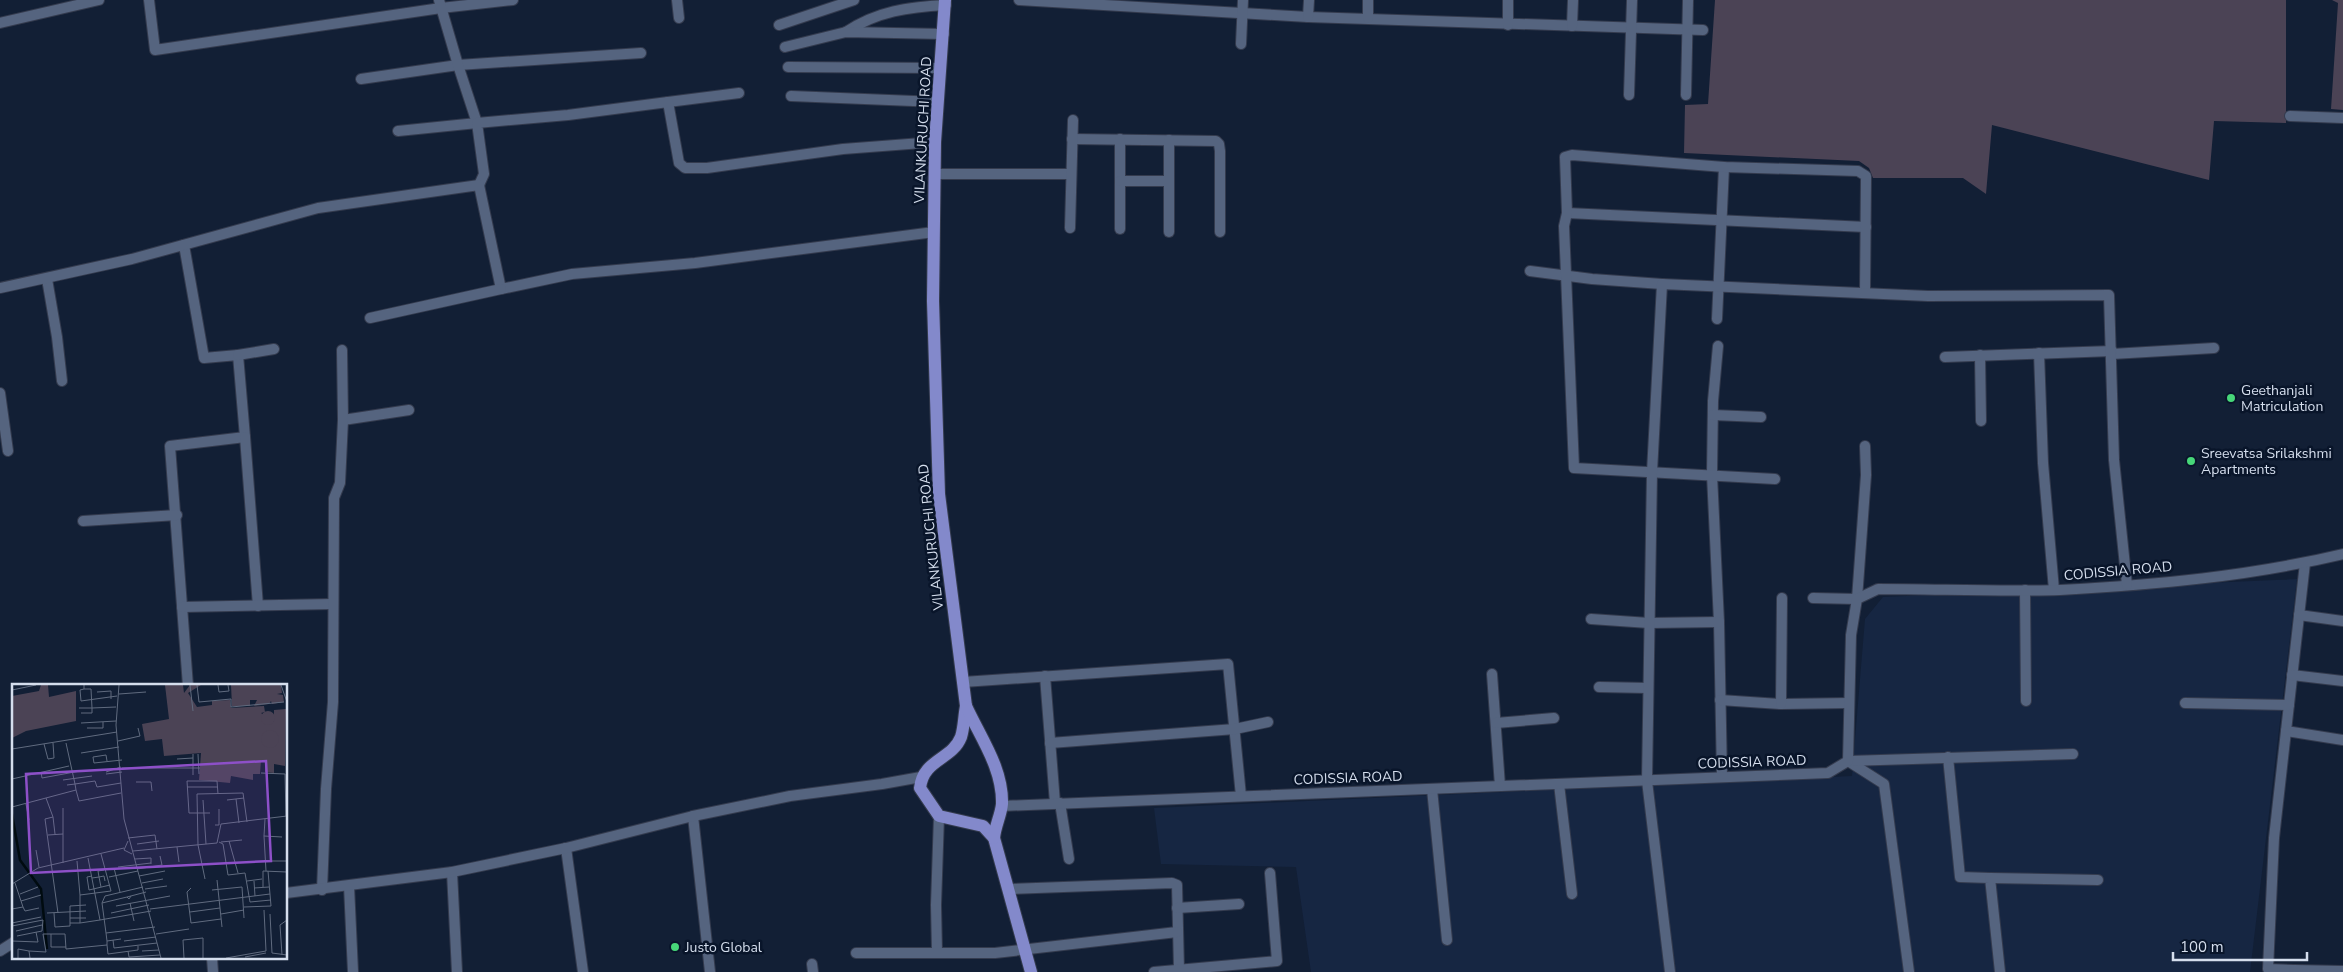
<svg xmlns="http://www.w3.org/2000/svg" width="2343" height="972" font-family="'Nunito Sans',sans-serif">
<rect width="100%" height="100%" fill="#121f35"/>
<!-- built -->
<polygon fill="#162642" points="2297,579 2250,972 1311,972 1296,867 1161,864 1154,808 1852,776 1865,619 1883,597"/>
<!-- grass -->
<g fill="#4b4355">
<polygon points="1715,0 2286,0 2286,123 2214,121 2209,180 1992,125 1986,194 1963,178 1873,178 1869,168 1859,161 1684,153 1685,105 1708,104"/>
<polygon points="2332,0 2343,0 2343,110 2331,109 2338,3"/>
</g>
<g fill="none" stroke-linecap="round" stroke-linejoin="round">
<!-- minor casing -->
<g stroke="#343b4e" stroke-width="12">
<g id="minor">
<polyline points="149,0 155,50 441,8 513,0"/>
<polyline points="677,0 679,18"/>
<polyline points="1019,0 1308,17 1703,30"/>
<polyline points="1308,17 1309,0"/>
<polyline points="1368,18 1368,0"/>
<polyline points="0,23 99,0"/>
<polyline points="779,25 854,0"/>
<polyline points="1508,25 1508,0"/>
<polyline points="1572,26 1573,0"/>
<path d="M846,32C877,11 909,7 946,5"/>
<polyline points="1241,44 1243,0"/>
<polyline points="785,47 846,32 944,34"/>
<polyline points="788,67 941,68"/>
<polyline points="361,79 458,65 641,53"/>
<polyline points="1629,95 1632,0"/>
<polyline points="1686,95 1688,0"/>
<polyline points="791,96 938,102"/>
<polyline points="668,102 739,93"/>
<polyline points="2290,116 2343,118"/>
<polyline points="398,131 477,123 458,65 439,0"/>
<polyline points="1072,139 1216,141 1219,144 1220,151 1220,232"/>
<polyline points="1120,139 1120,229"/>
<polyline points="935,174 1071,174"/>
<polyline points="1120,181 1169,181"/>
<polyline points="479,185 484,174 477,123 568,115 668,102 679,163 685,168 707,168 843,149 935,142"/>
<polyline points="1567,213 1866,227"/>
<polyline points="1070,228 1073,120"/>
<polyline points="1169,232 1169,140"/>
<polyline points="184,245 204,358 238,355 245,437 170,446 188,686"/>
<polyline points="1530,271 1592,279 1662,284"/>
<polyline points="47,279 57,337 62,381"/>
<polyline points="0,288 132,259 318,208 479,185 501,289 572,274 695,263 934,232"/>
<polyline points="370,318 501,289"/>
<polyline points="1717,319 1724,167"/>
<polyline points="1718,346 1713,401 1712,475 1719,622 1722,777"/>
<polyline points="2039,353 2043,463 2054,590"/>
<polyline points="2112,354 2214,348"/>
<polyline points="238,355 274,349"/>
<polyline points="1980,355 1981,421"/>
<polyline points="1945,357 2112,351"/>
<polyline points="0,393 8,451"/>
<polyline points="1713,415 1761,417"/>
<polyline points="343,420 409,410"/>
<polyline points="245,437 258,606"/>
<polyline points="1775,479 1574,468 1564,226 1567,213 1565,157 1572,155 1724,167 1858,171 1866,176 1865,293"/>
<polyline points="83,521 177,515"/>
<polyline points="2305,563 2286,731 2343,740"/>
<polyline points="2025,590 2026,701"/>
<polyline points="1813,598 1857,599 1866,475 1865,446"/>
<polyline points="182,607 333,604"/>
<polyline points="2299,615 2343,621"/>
<polyline points="1591,619 1649,623 1719,622"/>
<polyline points="1492,674 1500,786"/>
<polyline points="2292,675 2343,681"/>
<polyline points="1045,676 1055,803"/>
<polyline points="963,682 1228,664 1241,796"/>
<polyline points="1599,687 1648,688"/>
<polyline points="1720,700 1781,704 1849,703"/>
<polyline points="2185,703 2289,705"/>
<polyline points="1781,704 1782,598"/>
<polyline points="1496,723 1554,718"/>
<polyline points="2286,731 2274,838 2268,969 2294,970 2294,972"/>
<polyline points="1050,743 1235,729 1268,722"/>
<polyline points="1948,757 1960,877 1990,878 2000,972"/>
<polyline points="1848,761 1884,784 1909,972"/>
<polyline points="1848,761 2073,754"/>
<polyline points="1559,784 1572,894"/>
<polyline points="1432,789 1447,940"/>
<polyline points="1060,803 1069,859"/>
<path d="M1002,806L1828,773L1848,761L1851,635L1857,599L1878,589C1938,589 2000,592 2060,590C2155,585 2251,576 2343,554"/>
<polyline points="693,816 710,972"/>
<polyline points="566,848 583,972"/>
<polyline points="452,872 457,972"/>
<polyline points="1990,878 2098,880"/>
<polyline points="349,886 353,972"/>
<polyline points="1008,889 1172,883 1177,885 1179,970"/>
<polyline points="322,890 326,789 333,702 334,498 340,483 343,420 342,350"/>
<polyline points="286,893 452,872 566,848 693,816 790,796 882,784 921,777"/>
<polyline points="1177,908 1239,904"/>
<polyline points="0,951 14,942"/>
<polyline points="937,952 936,905 939,816"/>
<polyline points="856,953 995,953 1177,932"/>
<polyline points="212,958 213,972"/>
<polyline points="812,964 813,972"/>
<polyline points="2294,970 2343,971"/>
<polyline points="1154,972 1277,961 1270,873"/>
<polyline points="1670,972 1647,781 1652,472 1662,284 1928,296 2109,295 2114,460 2127,585"/>
</g>
</g>
<!-- major casing -->
<g stroke="#343b4e" stroke-width="14">
<g id="major">
<path d="M945,0L935,142L933,301L939,494L966,706C964,716 964,728 961,737C952,760 923,759 920,788L939,816L983,826L994,838L1031,972"/>
<path d="M966,706C980,737 1003,768 1002,804C1001,815 995,826 994,838"/>
</g>
</g>
<!-- minor -->
<use href="#minor" stroke="#55647f" stroke-width="10"/>
<!-- major -->
<use href="#major" stroke="#8389cb" stroke-width="12"/>
</g>
<!-- markers -->
<g fill="#47d779" stroke="#09152a" stroke-width="2">
<circle cx="2231" cy="398" r="5"/>
<circle cx="2191" cy="461" r="5"/>
<circle cx="675" cy="947" r="5"/>
</g>
<g text-anchor="middle" dominant-baseline="central" stroke-width="5" stroke-linejoin="round" paint-order="stroke">
<!-- street labels -->
<g font-size="14" fill="#d5deed" stroke="#09152a">
<text transform="translate(923 130) rotate(-87)">VILANKURUCHI ROAD</text>
<text transform="translate(931 537) rotate(-96)">VILANKURUCHI ROAD</text>
<text transform="translate(2118 571) rotate(-5)">CODISSIA ROAD</text>
<text transform="translate(1752 762) rotate(-2)">CODISSIA ROAD</text>
<text transform="translate(1348 778) rotate(-2)">CODISSIA ROAD</text>
</g>
<!-- poi labels -->
<g font-size="14" fill="#d5deed" stroke="#09152a" text-anchor="start">
<text x="2241" y="390">Geethanjali<tspan x="2241" dy="16">Matriculation</tspan></text>
<text x="2201" y="453">Sreevatsa Srilakshmi<tspan x="2201" dy="16">Apartments</tspan></text>
<text x="685" y="947">Justo Global</text>
</g>
</g>
<!-- overview -->
<g transform="translate(12 684)">
<rect width="275" height="275" fill="#121f35"/>
<path d="M153,1H171L172,9L178,1H189L176,9L185,23L200,21V17L218,16L219,24L252,22L253,28L249,29L262,38V26L274,25L273,82L262,80V89L253,88V78L249,76L248,90H241V96L219,92L218,99L187,96L189,69L152,72L150,55L133,57L130,40L157,35ZM219,1H269L270,9L265,10L271,11L272,18L260,20L259,17L257,20L242,22L245,16H238V22H220Z" fill="#4b4355"/>
<path d="M29,1H36L37,13L64,7V37L14,47L0,54V12L27,7Z" fill="#4b4355"/>
<path d="M249 34a7 7 0 1 1 14 0a7 7 0 1 1-14 0ZM249 55a9 9 0 1 1 18 0a9 9 0 1 1-18 0Z" fill="#4b4355"/>
<path fill="none" stroke="#000b10" stroke-width="2.5" d="M0,130L8,176L29,205L35,265"/>
<path fill="none" stroke="#606b7f" stroke-width="1" d="M72,1V5H79L80,24L104,23M107,1L104,41L112,135L149,274M178,1L181,27M185,1L187,18L219,15V23L272,18M206,1L207,8L217,7L216,1M269,1L275,18M72,5L68,6L69,17L105,12M0,6L24,1M85,8L99,7V15M107,10L134,8M67,24H80V29H69M69,39L104,37M75,44H91V38M106,57L128,52L126,44M54,59L63,100L55,101M32,60L36,75L42,74L41,59M0,65L105,48M69,69L107,63M181,70V91M186,70L187,90M165,75L181,74M95,77L94,71L81,73L82,79L110,76M110,84H188M29,88L30,94L68,87M94,88L109,83M249,89L273,90L274,132M94,90L110,88M0,95L57,82M51,96L80,92M124,98H139L140,107M175,103H206M64,106L63,100L83,97L85,103L109,99M34,114L41,133L33,135L46,229M224,115L227,139M191,116L194,160M215,116L232,114M14,120L17,136M0,123L64,106L67,117L109,109M51,124V179M198,129H177L175,97H205L206,110M41,133L43,150M253,135L252,152L270,153M203,141H207V125M36,151L51,150M252,152L254,187M116,154L143,151L145,165M116,157L112,166L120,170M217,157L226,189M207,158L211,160L216,191L233,189L238,218L259,216M209,158L230,156M125,160L147,157M165,163L167,178M24,166L27,183M121,167L205,159L209,140L275,132M76,174L88,236L139,227M123,175L139,174V180M65,177L68,211L99,207L89,170M254,177H275M106,183L139,179M102,184L108,208M125,185L150,181L148,172M80,192L75,193L77,206L98,201M127,192L153,187M97,193L126,187M80,194L87,193L86,187L92,186M193,195L186,161L185,110L231,109L235,138M205,196L210,243M235,197L250,195M242,197L243,212M130,199L151,195M0,200L26,184L112,164M89,203L87,193L92,192L93,197M251,203V187L275,188M179,204L175,208L179,239L209,235M242,204L257,203M133,205L155,202M200,206L230,203L232,234M8,210L26,203M68,211V239L88,236M119,212L117,215L115,213L134,208M115,213L90,219L93,212L131,203M9,217L29,211M90,219L94,249M118,219L122,237M104,222L158,212M11,223L13,227L27,224M232,223L259,222L256,187M0,225L11,223L3,199M138,225L258,210M178,228L208,224M35,229L74,227M42,229L43,243L58,242V239M99,229L137,221M209,230L232,226M258,230L260,269L275,271M58,234H74M0,239L29,233M68,239H58V222L74,221M0,242L31,236L30,247M4,247L30,241M39,250V263H54M144,250L177,245M5,252L30,247M101,256L102,264L145,259M0,257L26,258L24,248M95,257L94,249L143,243M112,257L144,253M95,261L96,270L126,266V262M17,267L34,268L31,250H53L54,265L95,261V257L109,255M116,267L117,273L148,271M130,267L147,266M270,271L268,241L275,236M233,273L254,269M6,274V265L17,267L18,274M172,274L171,256L191,254V274M214,274L254,267L252,226"/>
<path fill="#8d50c8" fill-opacity="0.15" stroke="#8d50c8" stroke-width="2.5" d="M254,77L259,177L19,189L14,90Z"/>
<rect width="275" height="275" fill="none" stroke="#d5deed" stroke-width="2.5"/>
</g>
<!-- scale -->
<path d="M2173 952v8h134v-8" fill="none" stroke="#d5deed" stroke-width="2.5"/>
<text x="2180" y="952" font-size="15" fill="#d5deed" stroke="#09152a" stroke-width="4" paint-order="stroke">100 m</text>
</svg>
